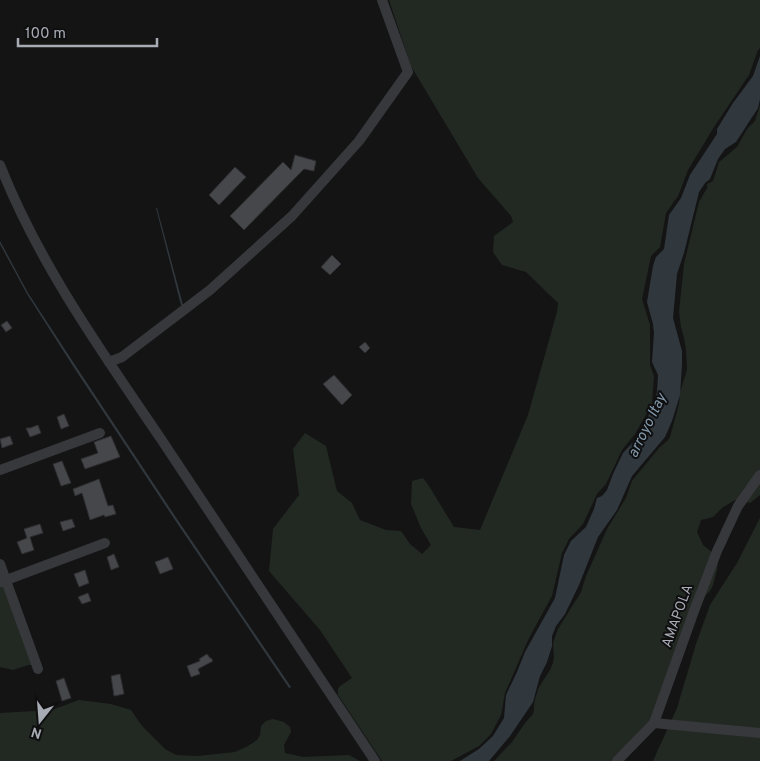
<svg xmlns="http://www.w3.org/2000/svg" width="760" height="761" font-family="Overpass,sans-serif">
<rect width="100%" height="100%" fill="#141415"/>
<!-- green -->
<g fill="#222923">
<polygon points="389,0 760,0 760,48 758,50 749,75 714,127 688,170 678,196 666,213 660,247 651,256 642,299 650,325 650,365 654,376 652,404 635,434 622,450 606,484 597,494 583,524 569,539 562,553 552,596 529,638 505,693 501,715 491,734 479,746 451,761 382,761 338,695 338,689 340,686 352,678 320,630 269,571 273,529 299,495 293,449 305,433 326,446 337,491 352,503 360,520 386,530 401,531 410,544 422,554 431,545 421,528 411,504 412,481 423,478 429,486 454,527 480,530 528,415 557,312 558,303 526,272 502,265 493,252 494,236 513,222 511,216 478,178 411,66"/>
<polygon points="760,105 760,495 750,503 739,500 735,500 722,508 713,517 701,520 697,532 703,545 715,555 718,562 717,570 713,585 710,591 693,607 662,706 618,761 494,761 512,742 525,723 533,714 534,710 534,706 535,699 539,687 550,670 553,663 554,656 553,643 558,629 581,592 586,576 607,529 626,498 632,481 659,448 668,440 670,437 679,404 680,392 687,370 686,350 684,338 681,327 679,312 684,264 699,202 707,188 707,184 713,181 719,162 737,147 747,129 755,121"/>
<polygon points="760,518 760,761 653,761 677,708 696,644 710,605 737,563"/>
<polygon points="3,586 32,665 28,665 13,670 0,667 0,587"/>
<polygon points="79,700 111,704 131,710 142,726 165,749 176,755 198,756 235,752 248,746 257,740 260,735 261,726 266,721 273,719 284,722 290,727 291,732 284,745 285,753 303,757 349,755 360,761 0,761 0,713 52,710"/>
</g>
<!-- water -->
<g fill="#30383e">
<polygon points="760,56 760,99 758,108 736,142 725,149 718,159 710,179 705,183 699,192 684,253 677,274 673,318 682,351 682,365 680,395 672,421 665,437 632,476 617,510 598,537 579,585 565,614 556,626 552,636 552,646 547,662 540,676 533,702 510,736 489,761 460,761 479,749 493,736 504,718 506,695 517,672 525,652 555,598 564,555 571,541 586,527 594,509 597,498 602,496 607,490 613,474 623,453 639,436 654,404 657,392 658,375 652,362 654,333 653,324 647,302 653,266 656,257 664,249 669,215 681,198 690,175 717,134 717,129 733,103 753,76"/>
<polygon points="156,208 157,208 183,305 181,305"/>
<polygon points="0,241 28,293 75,365 177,519 291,687 289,688 175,520 73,366 27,294 0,244"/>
</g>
<!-- building -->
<g fill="#46474a" stroke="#2e2e31">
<polygon points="295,155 316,161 314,171 304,169 244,230 230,216 283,162 291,170"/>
<polygon points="235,167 246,177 219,205 209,195"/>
<polygon points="332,255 341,264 330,275 321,267"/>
<polygon points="7,321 12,328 6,332 1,325"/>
<polygon points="365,342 370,348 365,353 359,347"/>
<polygon points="334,375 352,395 342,405 323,384"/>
<polygon points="64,414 69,426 61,429 57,417"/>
<polygon points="38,425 41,433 30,437 26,428 30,428"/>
<polygon points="10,436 13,444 2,448 0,439"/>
<polygon points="111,436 120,457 85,469 81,459 98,453 94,442"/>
<polygon points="62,461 71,483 61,486 53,464"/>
<polygon points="99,479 108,506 113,505 116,514 105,517 104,515 90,520 82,493 75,496 73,489"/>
<polygon points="72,519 75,527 63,531 60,522"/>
<polygon points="40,524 43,533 30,537 34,550 22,554 17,542 27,538 24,529"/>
<polygon points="114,554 119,567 111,570 107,557"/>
<polygon points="168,557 173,569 160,574 155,562"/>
<polygon points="85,570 89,583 79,587 74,574"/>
<polygon points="88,593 91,601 82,604 78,597"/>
<polygon points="207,654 210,658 211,658 213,661 198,669 200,674 191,677 187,666 200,661 199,659"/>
<polygon points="120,674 124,694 114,696 111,676"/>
<polygon points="64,678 71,698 62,701 56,681"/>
</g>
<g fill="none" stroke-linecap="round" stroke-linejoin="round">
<!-- minor -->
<g stroke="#37383b" stroke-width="10">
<path d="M0,165C39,264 102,352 161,439C232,546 304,653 375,761"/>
<polyline points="109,362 122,357 210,290 292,216 359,141 408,72 382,0"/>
<polyline points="0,470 100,433"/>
<polyline points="0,564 38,669"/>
<polyline points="1,582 105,543"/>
<polyline points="654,723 760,733"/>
<polyline points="617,761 654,723 694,611 717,551 738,506 760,475"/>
</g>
</g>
<g text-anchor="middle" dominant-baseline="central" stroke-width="4" stroke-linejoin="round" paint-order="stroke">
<!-- street labels -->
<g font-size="14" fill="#a7abb4" stroke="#0f0f10">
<text transform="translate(678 616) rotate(-70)">AMAPOLA</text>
</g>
<!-- water labels -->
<g font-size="15" font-style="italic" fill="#8298ab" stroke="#0f0f10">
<text transform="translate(648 426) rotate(-64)">arroyo Itay</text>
</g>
</g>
<!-- north arrow -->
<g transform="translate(40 721) rotate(197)" stroke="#0f0f10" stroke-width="4" paint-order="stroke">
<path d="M0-4L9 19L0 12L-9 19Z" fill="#a7abb4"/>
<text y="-8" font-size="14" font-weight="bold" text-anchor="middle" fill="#a7abb4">N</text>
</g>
<!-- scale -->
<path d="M18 38v8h139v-8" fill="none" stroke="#a7abb4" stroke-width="2.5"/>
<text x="25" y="38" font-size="15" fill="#a7abb4" stroke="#0f0f10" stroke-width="4" paint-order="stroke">100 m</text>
</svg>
